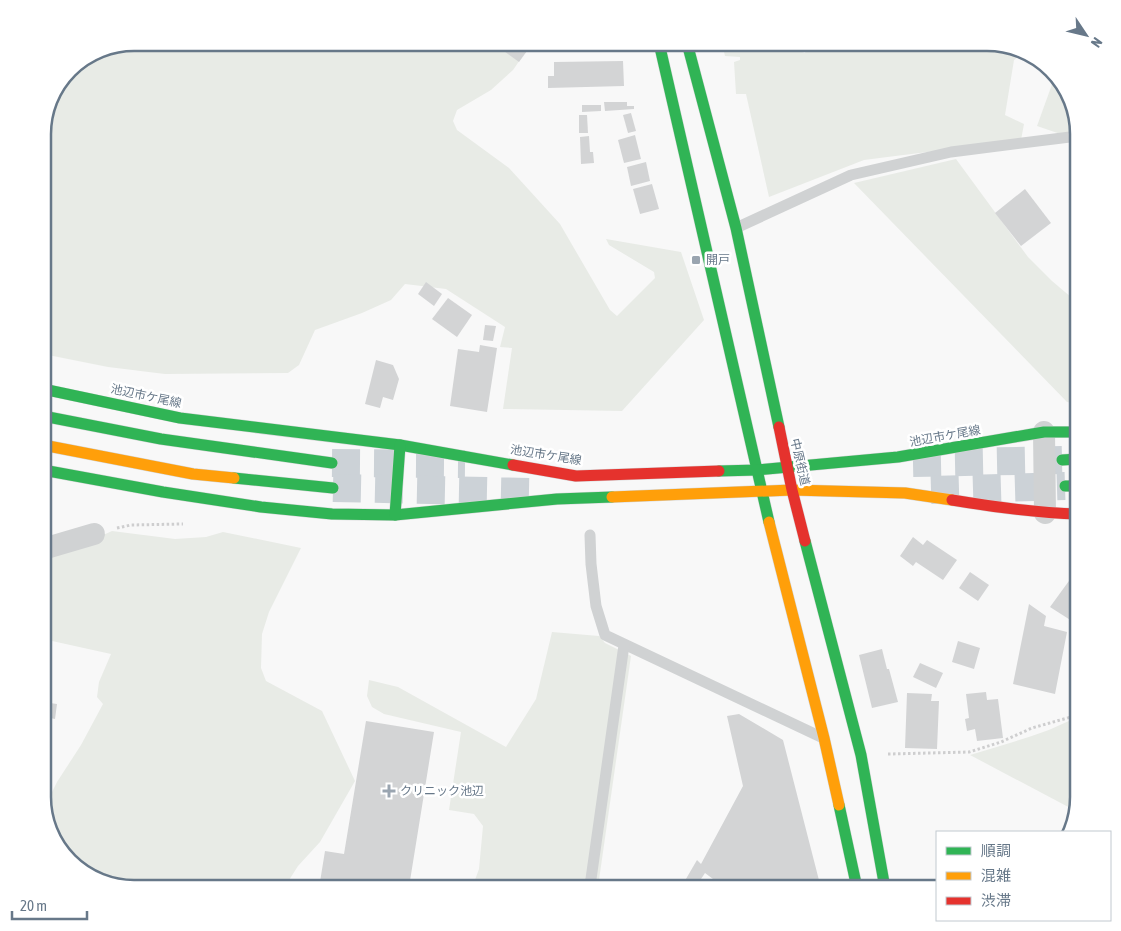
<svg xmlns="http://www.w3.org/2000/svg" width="1121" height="931" font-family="'Asap Condensed','Noto Sans JP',sans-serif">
<rect width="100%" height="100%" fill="#f8f8f8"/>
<!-- green -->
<g fill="#e8ebe6">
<polygon points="134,43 523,43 529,47 513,70 491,90 457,110 453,121 457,130 509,168 560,224 610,310 617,316 655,278 654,272 609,245 606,239 681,252 704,320 622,411 503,409 512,348 500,347 505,327 446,289 405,284 391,300 362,313 315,330 299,365 288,373 165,374 108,367 43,354 43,128 52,94 73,65"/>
<polygon points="722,43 778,43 805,53 809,43 987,43 1020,55 1014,60 1005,115 1024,124 1021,140 864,160 769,197 746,94 736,94 734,62 740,60 740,57 725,56"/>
<polygon points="1055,76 1071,99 1078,134 1078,140 1037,126"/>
<polygon points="956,159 1028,257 1052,281 1078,303 1078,404 1067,402 854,183"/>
<polygon points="112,531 175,539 206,537 223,532 301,548 269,612 262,634 261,668 266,681 322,711 355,781 320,842 298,866 284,888 134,888 73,866 52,837 44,808 57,782 81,745 103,704 97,697 99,682 111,654 43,639 43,555 68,551"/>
<polygon points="552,632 599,636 605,643 631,656 598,887 597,888 472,888 479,869 483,826 474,814 449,810 461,732 384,714 372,707 367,696 369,680 398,687 506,747 536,699"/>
<path d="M1078,718V797L1074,810L970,755C996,747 1021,740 1046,731C1057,727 1066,721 1078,718Z"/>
</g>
<!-- building -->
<g fill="#d3d4d5">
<polygon points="493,43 516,43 527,51 519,62"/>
<polygon points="623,61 624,86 548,88 548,76 554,76 554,62"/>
<polygon points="604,102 627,102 627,106 634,106 634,109 605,111"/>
<polygon points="582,105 601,105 601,111 582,112"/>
<polygon points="631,113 636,131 628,133 623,115"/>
<polygon points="579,115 587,115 588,133 579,133"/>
<polygon points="635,135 641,159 624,163 618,140"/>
<polygon points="589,136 590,152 593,152 594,163 581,164 580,137"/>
<polygon points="646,162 650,181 631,186 627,167"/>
<polygon points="652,184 659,209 640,214 633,189"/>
<polygon points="1025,189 1051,223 1021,246 995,213"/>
<polygon points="426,282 442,294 434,306 418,294"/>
<polygon points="448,298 472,315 457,337 432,319"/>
<polygon points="485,325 496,326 493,341 483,340"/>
<polygon points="480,345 497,348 487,412 450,406 458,349 479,352"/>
<polygon points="376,360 393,365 399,379 393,400 383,397 380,408 365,404"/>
<polygon points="913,537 923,545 927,540 957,560 943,580 916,562 913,566 900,556"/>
<polygon points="1078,547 1078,578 1070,568"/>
<polygon points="970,572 989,585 978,601 959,588"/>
<polygon points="1074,574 1078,580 1078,621 1075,623 1050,607"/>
<polygon points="1029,604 1046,616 1044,626 1067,632 1055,694 1013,684"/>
<polygon points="958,641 980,648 974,669 952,662"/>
<polygon points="882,649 887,669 889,669 898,702 872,708 859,655"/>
<polygon points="920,663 943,673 936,688 913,677"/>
<polygon points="986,692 987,700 998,699 1003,738 977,741 975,729 967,731 965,719 969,718 966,694"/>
<polygon points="907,693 932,694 931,701 939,701 937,749 905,748"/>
<polygon points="43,702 57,704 55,719 50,718 47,738 43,738"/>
<polygon points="739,714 783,740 821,888 754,888 753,883 738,886 738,888 711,888 713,879 705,873 695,888 690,888 683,884 697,860 701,864 743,786 727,716"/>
<polygon points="366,721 434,732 409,887 375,882 374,888 319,888 325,851 344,854"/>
</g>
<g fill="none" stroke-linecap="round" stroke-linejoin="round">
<!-- secondary-tunnel -->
<g stroke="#ccd2d7" stroke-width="28" stroke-dasharray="28 14" stroke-linecap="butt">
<polyline points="332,463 465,464"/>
<polyline points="913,463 1062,460"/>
<polyline points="333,488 531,492"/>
<polyline points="931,490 1065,486"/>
</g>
<!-- fast casing -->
<g stroke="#d5d6d7" stroke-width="12">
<g id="fast">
<polyline points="659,43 769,522"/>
<polyline points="687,43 736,228 779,427"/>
<polyline points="43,389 180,418 400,445 513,465"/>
<polyline points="43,416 161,439 332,463"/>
<polyline points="1062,460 1078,459"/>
<polyline points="43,470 163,492 261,507 332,514 395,515 557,499 612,497"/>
<polyline points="719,471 757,470 898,457 1044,432 1078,432"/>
<polyline points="234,478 333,488"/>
<polyline points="1065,486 1078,486"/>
<polyline points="395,515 400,445"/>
<polyline points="805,541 861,755 885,888"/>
<polyline points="839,805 857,888"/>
</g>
</g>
<!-- slow casing -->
<g stroke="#d5d6d7" stroke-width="12">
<g id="slow">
<polyline points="43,445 193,474 234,478"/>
<polyline points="612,497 792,490 905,493 952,500"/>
<polyline points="769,522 824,738 839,805"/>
</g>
</g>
<!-- jam casing -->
<g stroke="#d5d6d7" stroke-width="12">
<g id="jam">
<polyline points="779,427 792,490 805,541"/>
<polyline points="513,465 576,476 719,471"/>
<path d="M952,500C994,507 1036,513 1078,514"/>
</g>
</g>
<!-- path -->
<g stroke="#cececf" stroke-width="3" stroke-dasharray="2.5 2.5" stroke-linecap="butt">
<polyline points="117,528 131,525 183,524"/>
<polyline points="888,754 969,752 1001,742 1032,728 1078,715"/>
</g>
<!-- lane -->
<g stroke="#d0d2d3" stroke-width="11">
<polyline points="736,228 851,175 951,152 1078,136"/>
<polyline points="590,535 591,564 596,606 605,635 821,737"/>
<polyline points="588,888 591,879 624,645"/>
</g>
<!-- street -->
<g stroke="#d0d2d3" stroke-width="22">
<polyline points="1044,432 1045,513"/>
<polyline points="43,549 94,534"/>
</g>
<!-- fast -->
<use href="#fast" stroke="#30b455" stroke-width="11"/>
<!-- slow -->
<use href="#slow" stroke="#ff9f0a" stroke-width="11"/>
<!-- jam -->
<use href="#jam" stroke="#e5322d" stroke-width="11"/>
</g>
<!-- markers -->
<g fill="#9aa5b0" stroke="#fff" stroke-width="2">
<rect x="691" y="255" width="10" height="10" rx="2.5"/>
<path d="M386.5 783.5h5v5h5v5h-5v5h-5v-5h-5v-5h5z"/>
</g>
<g text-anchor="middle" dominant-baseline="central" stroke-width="5" stroke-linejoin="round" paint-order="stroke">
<!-- poi labels -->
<g font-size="12" fill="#677889" stroke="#fff" text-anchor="start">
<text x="706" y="260">開戸</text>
<text x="400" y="791">クリニック池辺</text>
</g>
<!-- street labels -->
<g font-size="12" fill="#677889" stroke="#fff">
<text transform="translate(146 396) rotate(12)">池辺市ケ尾線</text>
<text transform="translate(945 436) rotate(-10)">池辺市ケ尾線</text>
<text transform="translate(546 455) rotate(9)">池辺市ケ尾線</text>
<text transform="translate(800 462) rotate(77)">中原街道</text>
</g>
</g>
<!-- crop -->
<path d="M0 0H1121V931H0ZM134 51H987A83 83 0 0 1 1070 134V797A83 83 0 0 1 987 880H134A83 83 0 0 1 51 797V134A83 83 0 0 1 134 51Z" fill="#fff" fill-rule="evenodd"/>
<path fill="none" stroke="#677889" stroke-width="2.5" d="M134 51H987A83 83 0 0 1 1070 134V797A83 83 0 0 1 987 880H134A83 83 0 0 1 51 797V134A83 83 0 0 1 134 51Z"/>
<!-- legend -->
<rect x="936" y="831" width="175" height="90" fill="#ffffff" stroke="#c2c9d0"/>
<rect x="946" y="847" width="25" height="8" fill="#30b455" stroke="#c2c9d0"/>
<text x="981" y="856" font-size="15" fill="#677889">順調</text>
<rect x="946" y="872" width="25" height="8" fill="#ff9f0a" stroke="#c2c9d0"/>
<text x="981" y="881" font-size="15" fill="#677889">混雑</text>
<rect x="946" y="897" width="25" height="8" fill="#e5322d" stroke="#c2c9d0"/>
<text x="981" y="906" font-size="15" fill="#677889">渋滞</text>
<!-- north arrow -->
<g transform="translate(1086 35) rotate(125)" stroke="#ffffff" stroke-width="4" paint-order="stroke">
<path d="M0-4L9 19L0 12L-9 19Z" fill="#677889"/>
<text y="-8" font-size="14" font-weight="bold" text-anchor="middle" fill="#677889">N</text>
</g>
<!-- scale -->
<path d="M12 911v8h75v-8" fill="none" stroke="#677889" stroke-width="2.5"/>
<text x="20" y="911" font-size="15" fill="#677889" stroke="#ffffff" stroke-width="4" paint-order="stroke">20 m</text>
</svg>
